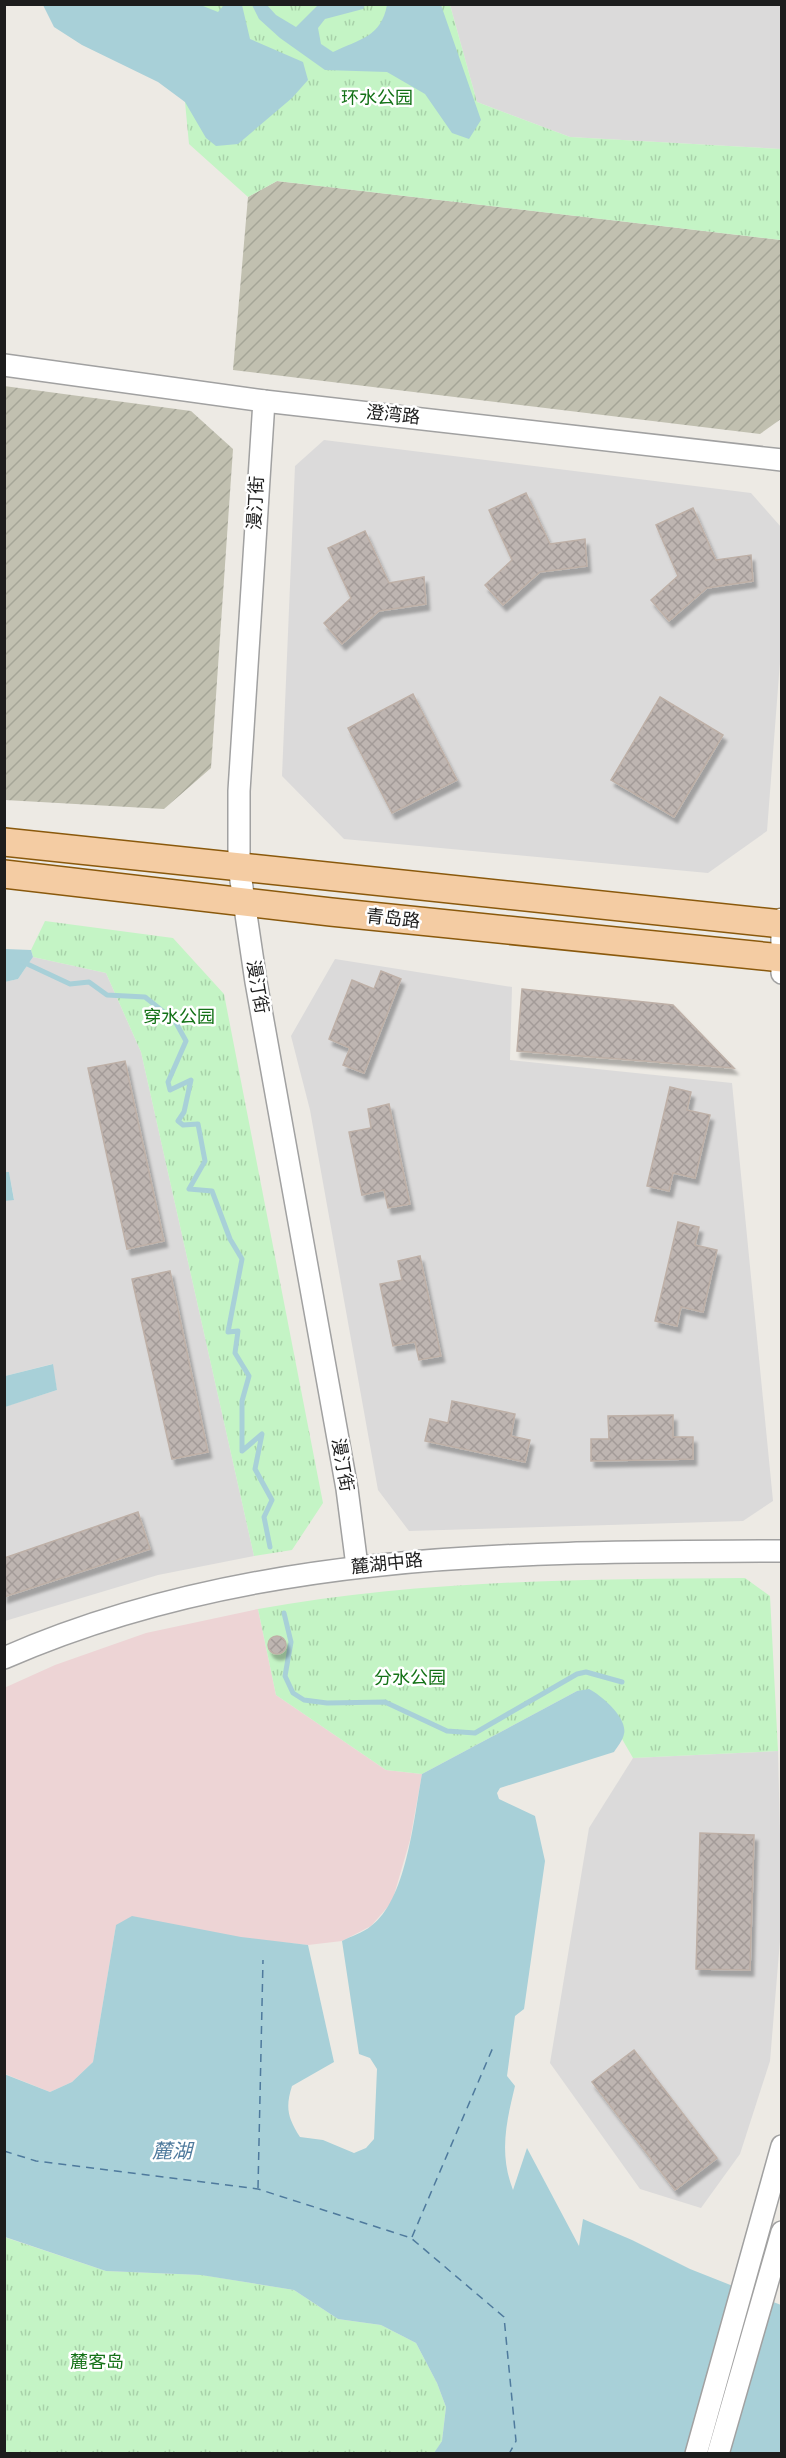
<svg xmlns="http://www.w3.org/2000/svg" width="786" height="2458" font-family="'Source Sans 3','Noto Sans SC',sans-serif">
<defs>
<pattern id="construction-furrows" width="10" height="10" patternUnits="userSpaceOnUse" patternTransform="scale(1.5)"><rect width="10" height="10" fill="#c1c0b0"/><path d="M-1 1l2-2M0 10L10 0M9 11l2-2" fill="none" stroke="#a5a597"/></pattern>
<pattern id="park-tufts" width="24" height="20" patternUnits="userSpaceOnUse" patternTransform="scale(1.5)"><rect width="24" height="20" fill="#c4f4c5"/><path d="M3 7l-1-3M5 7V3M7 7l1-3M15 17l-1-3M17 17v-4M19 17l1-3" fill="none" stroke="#a8d1a9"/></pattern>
<pattern id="building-cross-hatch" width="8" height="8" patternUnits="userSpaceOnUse" patternTransform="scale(1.5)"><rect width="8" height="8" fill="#beb5b1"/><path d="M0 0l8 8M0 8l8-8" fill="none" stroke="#a39b98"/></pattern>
<filter id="shadow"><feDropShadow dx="3.5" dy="6" stdDeviation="1.5" flood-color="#0004"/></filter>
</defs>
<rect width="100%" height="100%" fill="#edeae4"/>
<!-- residential -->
<g fill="#dbdada">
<polygon points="450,5 781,5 781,149 570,137 477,102"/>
<polygon points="324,440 751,493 781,527 781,649 767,831 708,873 344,839 282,776 295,466"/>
<polygon points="33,957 106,973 141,1052 254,1556 158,1575 5,1621 4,1407 57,1390 52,1364 5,1376 5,1201 14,1199 9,1172 4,1172 5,982 18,979"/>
<polygon points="335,959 512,987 510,1060 732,1083 773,1501 743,1521 409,1531 378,1490 310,1110 291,1036"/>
<polygon points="778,1751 782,1916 770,2061 740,2154 701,2208 640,2189 550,2063 589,1828 633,1758"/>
</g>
<!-- commercial -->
<polygon fill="#edd4d5" points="258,1609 276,1695 386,1770 422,1774 410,1840 392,1902 371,1926 342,1941 308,1945 116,1925 93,2062 72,2082 50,2092 5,2074 4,1688 55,1665 146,1633"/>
<!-- construction -->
<g fill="url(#construction-furrows)">
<polygon points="277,181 781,240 781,419 760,434 233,370 248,197"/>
<polygon points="4,386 191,411 233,449 211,768 164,809 5,800"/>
</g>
<!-- park -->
<g fill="url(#park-tufts)">
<polygon points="122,5 450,5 477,102 570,137 781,149 781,240 277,181 248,197 189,144 185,102"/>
<polygon points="45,921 173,938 224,994 323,1503 292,1550 254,1556 141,1052 106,973 33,957 31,950"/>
<path d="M745,1578L770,1596L778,1751L633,1758L603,1706L577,1691L422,1774L386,1770L276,1695L258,1609C419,1580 582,1579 745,1578Z"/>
<polygon points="4,2237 106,2271 202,2275 294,2290 338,2319 381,2325 416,2343 437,2383 446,2407 442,2441 434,2454 5,2453"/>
</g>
<!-- water -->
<g fill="#a8d0d8">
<polygon points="198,4 218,12 224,5 242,5 250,39 303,62 308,80 292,98 238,144 216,146 206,138 185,102 158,82 82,45 54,27 43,5"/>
<path d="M252,5H267L276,15L296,27L318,5H365L363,9L325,19L318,28L321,44L333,52C360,39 381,37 387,5H441L481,120L469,139L452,133L425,94L387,72L325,70L280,38L259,19Z"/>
<polygon points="5,949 31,950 33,957 18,979 5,982"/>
<polygon points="5,1172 9,1172 14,1200 5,1201"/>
<polygon points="53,1364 57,1390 5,1407 5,1376"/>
<path d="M589,1689C601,1695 628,1718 624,1734C623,1740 617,1747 614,1752L500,1788L497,1793L499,1799L535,1816L545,1861L524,2009L515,2016L507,2076L515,2086C506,2123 499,2154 513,2190L527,2148L579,2246L583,2219L632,2240L690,2269L781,2305V2453H434L442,2441L446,2407L437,2383L416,2343L381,2325L338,2319L294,2290L201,2275L106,2271L5,2237L4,2074L50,2092L72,2082L93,2062L116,1925L132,1916L241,1937L308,1945L334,2062L292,2086C285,2108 288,2118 300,2137L323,2140L354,2153L366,2148L374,2139L377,2069L370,2058L359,2054L342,1941C351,1936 363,1933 371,1926C407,1900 414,1816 422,1774L577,1691Z"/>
</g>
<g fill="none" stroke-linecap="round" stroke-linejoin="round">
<!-- stream -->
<g stroke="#a8d0d8" stroke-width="5">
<polyline points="23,962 70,984 89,982 107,995 145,997 175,1021 186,1041 168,1082 170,1090 191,1080 184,1112 178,1121 183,1125 198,1124 205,1161 189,1189 212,1191 230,1239 242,1259 228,1332 238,1331 235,1353 249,1376 242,1401 242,1451 262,1434 255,1469 272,1500 264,1517 270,1547"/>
<polyline points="284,1613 291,1642 285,1676 293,1693 304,1700 327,1703 385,1702 447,1731 475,1733 577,1674 586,1672 622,1682"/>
</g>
<!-- ferry -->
<g stroke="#4f7a9d" stroke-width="1.5" stroke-dasharray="8 6" stroke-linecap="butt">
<polyline points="4,2151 36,2161 258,2189 411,2238 504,2317 516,2441 509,2454"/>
<polyline points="258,2188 263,1960"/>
<polyline points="412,2237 494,2045"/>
</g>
</g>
<!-- building -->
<g fill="url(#building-cross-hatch)" stroke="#beb0a7" stroke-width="1.5" filter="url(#shadow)">
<polygon points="526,493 550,544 585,539 587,566 540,572 503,605 485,585 512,560 489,510"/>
<polygon points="693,508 716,560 751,555 753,581 707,588 669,621 651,600 678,576 656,525"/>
<polygon points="365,531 389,583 424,577 426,604 379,611 342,644 324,623 351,598 328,548"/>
<polygon points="413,694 457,780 392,813 348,728"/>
<polygon points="660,697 723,735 674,817 611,780"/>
<polygon points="381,971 401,979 364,1073 343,1065 350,1048 329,1039 352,980 374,989"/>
<polygon points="522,989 673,1005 734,1068 517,1051"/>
<polygon points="125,1061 164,1241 127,1249 88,1068"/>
<polygon points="670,1087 691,1092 687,1110 710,1115 695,1178 673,1173 669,1191 647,1186"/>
<polygon points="389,1104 410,1204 388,1208 384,1190 362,1195 349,1132 371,1128 368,1109"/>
<polygon points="678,1222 699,1227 695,1245 717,1250 703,1312 681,1307 677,1326 655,1321"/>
<polygon points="420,1256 441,1356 419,1360 415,1342 393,1346 380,1284 402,1280 398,1261"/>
<polygon points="170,1271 208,1452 172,1459 132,1279"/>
<polygon points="452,1401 515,1414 511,1436 530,1440 525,1462 425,1441 430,1419 448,1423"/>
<polygon points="673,1415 673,1437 693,1437 693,1459 591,1461 591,1439 609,1439 608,1416"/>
<polygon points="138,1512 150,1549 4,1597 4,1558"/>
<circle cx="277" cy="1645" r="9"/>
<polygon points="700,1833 754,1835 750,1970 696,1969"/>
<polygon points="634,2050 717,2158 675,2190 592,2082"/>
</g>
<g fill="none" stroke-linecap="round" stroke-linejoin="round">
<!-- minor casing -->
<g stroke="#a1a1a1" stroke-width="24">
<g id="minor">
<polyline points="4,365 264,401 782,460"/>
<polyline points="264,401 239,791 239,867 256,982 347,1489 357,1566"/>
<polyline points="782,919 782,973"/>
<path d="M4,1658C250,1550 519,1552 782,1551"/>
<polyline points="696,2454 782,2146"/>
<polyline points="718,2454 782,2232"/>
</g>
</g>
<!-- major casing -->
<g stroke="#8a590c" stroke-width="30">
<g id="major">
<polyline points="4,842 782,924"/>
<polyline points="4,874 331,912 782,958"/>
</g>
</g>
<!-- minor -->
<use href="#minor" stroke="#fff" stroke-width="21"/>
<!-- major -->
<use href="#major" stroke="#f4cca3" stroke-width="27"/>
</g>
<g text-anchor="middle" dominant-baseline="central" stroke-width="5" stroke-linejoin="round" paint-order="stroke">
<!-- park labels -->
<g font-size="18" fill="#147217" stroke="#fff">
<text x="377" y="98">环水公园</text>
<text x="179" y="1017">穿水公园</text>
<text x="410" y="1678">分水公园</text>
<text x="97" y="2362">麓客岛</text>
</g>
<!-- street labels -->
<g font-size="18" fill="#1d1d1d" stroke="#fff">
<text transform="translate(393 415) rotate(6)">澄湾路</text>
<text transform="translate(256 503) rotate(-87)">漫汀街</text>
<text transform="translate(393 919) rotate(6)">青岛路</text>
<text transform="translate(257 987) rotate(80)">漫汀街</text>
<text transform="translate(342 1465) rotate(80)">漫汀街</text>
<text transform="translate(387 1564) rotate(-6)">麓湖中路</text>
</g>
<!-- water labels -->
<g font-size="20" font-style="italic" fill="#4f7a9d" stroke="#fff">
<text x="172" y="2152">麓湖</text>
</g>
</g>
<!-- border -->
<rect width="786" height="2458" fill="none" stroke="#1d1d1d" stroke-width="12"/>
</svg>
